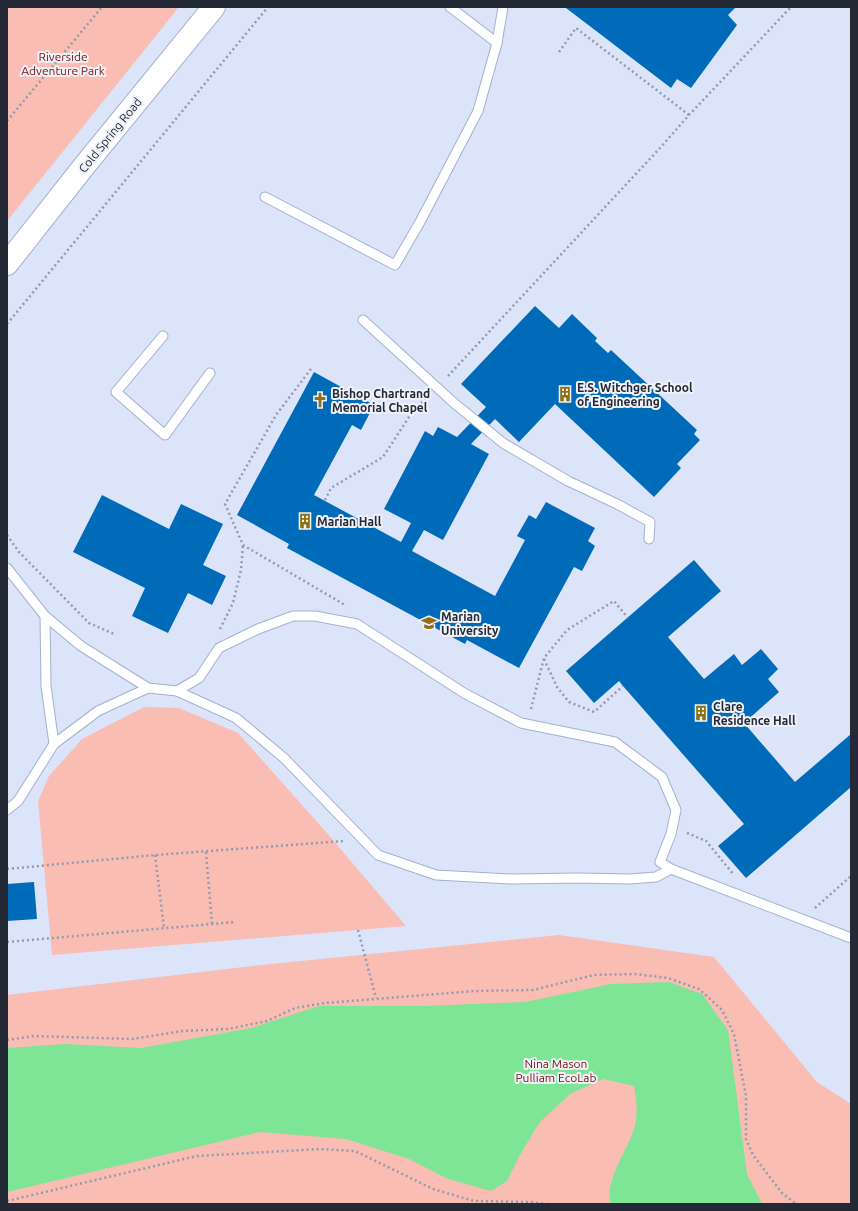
<svg xmlns="http://www.w3.org/2000/svg" width="858" height="1211" font-family="Ubuntu,sans-serif">
<rect width="100%" height="100%" fill="#dce4fa"/>
<!-- green -->
<g fill="#f9bdb3">
<polygon points="7,7 179,7 7,221"/>
<polygon points="144,707 179,708 238,733 327,833 406,926 52,955 38,801 49,776 82,739"/>
<polygon points="559,935 714,957 817,1082 851,1104 851,1204 7,1204 7,995 252,966"/>
</g>
<!-- water -->
<path fill="#7ee596" d="M669,982L702,994L728,1030L747,1174L762,1204H611C603,1183 628,1149 634,1129C638,1113 637,1102 634,1086L603,1079L570,1094L539,1123L520,1155L507,1181L491,1191L448,1179L409,1159L346,1139L260,1132L7,1192V1048L65,1044L141,1048L251,1028L319,1006H424L525,1002L611,984Z"/>
<!-- building -->
<g fill="#006bb9">
<polygon points="567,7 736,7 728,15 737,25 691,88 677,79 671,88 566,8"/>
<polygon points="535,306 559,328 572,314 597,338 595,341 608,353 611,350 697,430 694,434 700,440 677,464 681,468 654,497 555,404 519,442 495,419 471,444 489,454 443,540 424,530 412,551 495,596 525,540 517,536 529,515 536,519 546,502 595,528 588,541 595,546 582,571 574,567 519,668 467,640 465,644 287,548 289,544 237,515 314,372 374,405 361,430 352,425 314,495 401,542 411,523 384,509 425,431 433,436 438,427 457,437 486,407 461,384"/>
<polygon points="102,495 169,529 181,504 223,524 203,565 226,576 212,605 188,593 168,633 132,616 145,588 73,552"/>
<polygon points="694,560 721,591 668,637 704,679 734,654 742,665 761,649 778,669 768,679 779,692 744,723 795,782 851,734 851,787 746,878 718,846 744,824 623,686 619,681 594,703 566,671"/>
<polygon points="34,882 37,919 7,921 7,884"/>
</g>
<g fill="none" stroke-linecap="round" stroke-linejoin="round">
<!-- service casing -->
<g stroke="#a4b0d2" stroke-width="11">
<g id="service">
<polyline points="450,7 497,43"/>
<polyline points="265,197 395,265 420,222 478,111 497,43 503,7"/>
<polyline points="363,320 454,403 503,443 568,481 617,504 650,522 649,539"/>
<polyline points="163,336 116,392 165,435 210,373"/>
<polyline points="7,568 45,616 46,686 54,744 18,801 7,810"/>
<polyline points="45,616 81,646 148,688 177,691 236,718 284,758 378,855 436,875 512,879 579,878 629,879 656,877 671,869"/>
<polyline points="177,691 199,678 219,648 258,629 293,616 315,616 357,624 464,693 521,723 615,742 662,777 676,810 671,834 660,862 671,869 851,938"/>
<polyline points="54,744 98,711 148,688"/>
</g>
</g>
<!-- tertiary casing -->
<g stroke="#a4b0d2" stroke-width="24">
<polyline id="tertiary" points="7,264 85,165 214,7"/>
</g>
<!-- path -->
<g stroke="#939aac" stroke-width="2.5" stroke-dasharray="2 3" stroke-linecap="butt">
<polyline points="559,52 576,28 689,115"/>
<polyline points="7,121 102,7"/>
<polyline points="7,324 268,7"/>
<polyline points="311,369 276,415 225,504 243,545 345,605"/>
<polyline points="448,376 660,148 689,115 791,7"/>
<polyline points="325,500 331,488 383,457 409,417 426,398"/>
<polyline points="7,535 19,552 89,623 114,634"/>
<polyline points="220,629 233,603 241,570 243,545"/>
<polyline points="544,659 557,687 569,702 594,712 623,686"/>
<polyline points="531,709 544,658 567,630 614,601 628,618"/>
<polyline points="687,833 706,841 734,875"/>
<polyline points="206,852 212,924"/>
<polyline points="155,855 164,928"/>
<polyline points="7,869 155,855 344,841"/>
<polyline points="815,908 851,876"/>
<polyline points="358,930 376,998"/>
<polyline points="7,942 235,922"/>
<polyline points="7,1040 34,1036 132,1039 183,1031 228,1029 267,1021 295,1008 325,1003 475,991 533,990 594,975 635,974 668,978 699,989 722,1010 734,1034 746,1096 746,1139 753,1155 782,1193 796,1204"/>
<polyline points="7,1201 197,1156 319,1149 355,1151 433,1189 474,1201 530,1202 549,1204"/>
</g>
<!-- service -->
<use href="#service" stroke="#fff" stroke-width="9"/>
<!-- tertiary -->
<use href="#tertiary" stroke="#fff" stroke-width="22"/>
</g>
<!-- icons -->
<defs>
<g id="building-bare" transform="scale(1.2)"><path d="M-4-6H4V6H1V3H-1V6H-4ZM-2.5-4.3h1.7v1.8h-1.7ZM.8-4.3h1.7v1.8H.8ZM-2.5-1h1.7V.8h-1.7ZM.8-1h1.7V.8H.8Z" fill="#8e7115" stroke="#eff2f9" stroke-width="2.5" paint-order="stroke"/></g>
<g id="church-bare" transform="scale(1.2)"><path d="M-1.2-6h2.4v3.5h3.3v2.4h-3.3V6h-2.4V-.1h-3.3v-2.4h3.3Z" fill="#8e7115" stroke="#eff2f9" stroke-width="2.5" paint-order="stroke"/></g>
<g id="university-bare" transform="scale(1.2)"><path d="M0-5L7-2L0 1L-7-2ZM-4 1L0 2.5L4 1V4Q0 6-4 4Z" fill="#8e7115" stroke="#eff2f9" stroke-width="2.5" paint-order="stroke"/></g>
</defs>
<g fill-rule="evenodd">
<use href="#building-bare" x="565" y="394"/>
<use href="#church-bare" x="320" y="400"/>
<use href="#building-bare" x="305" y="521"/>
<use href="#university-bare" x="429" y="623"/>
<use href="#building-bare" x="701" y="713"/>
</g>
<g text-anchor="middle" dominant-baseline="central" stroke-width="4" stroke-linejoin="round" paint-order="stroke">
<!-- park labels -->
<g font-size="12" fill="#7b1008" stroke="#eff2f9">
<text x="63" y="56">Riverside<tspan x="63" dy="14">Adventure Park</tspan></text>
<text x="556" y="1063">Nina Mason<tspan x="556" dy="14">Pulliam EcoLab</tspan></text>
</g>
<!-- street labels -->
<g font-size="12" fill="#242936" stroke="#eff2f9">
<text transform="translate(110 135) rotate(-51)">Cold Spring Road</text>
</g>
<!-- poi labels -->
<g font-size="12" font-weight="bold" fill="#242936" stroke="#eff2f9" text-anchor="start">
<text x="577" y="387">E.S. Witchger School<tspan x="577" dy="14">of Engineering</tspan></text>
<text x="332" y="393">Bishop Chartrand<tspan x="332" dy="14">Memorial Chapel</tspan></text>
<text x="317" y="521">Marian Hall</text>
<text x="441" y="616">Marian<tspan x="441" dy="14">University</tspan></text>
<text x="713" y="706">Clare<tspan x="713" dy="14">Residence Hall</tspan></text>
</g>
</g>
<!-- border -->
<rect width="858" height="1211" fill="none" stroke="#242936" stroke-width="16"/>
</svg>
